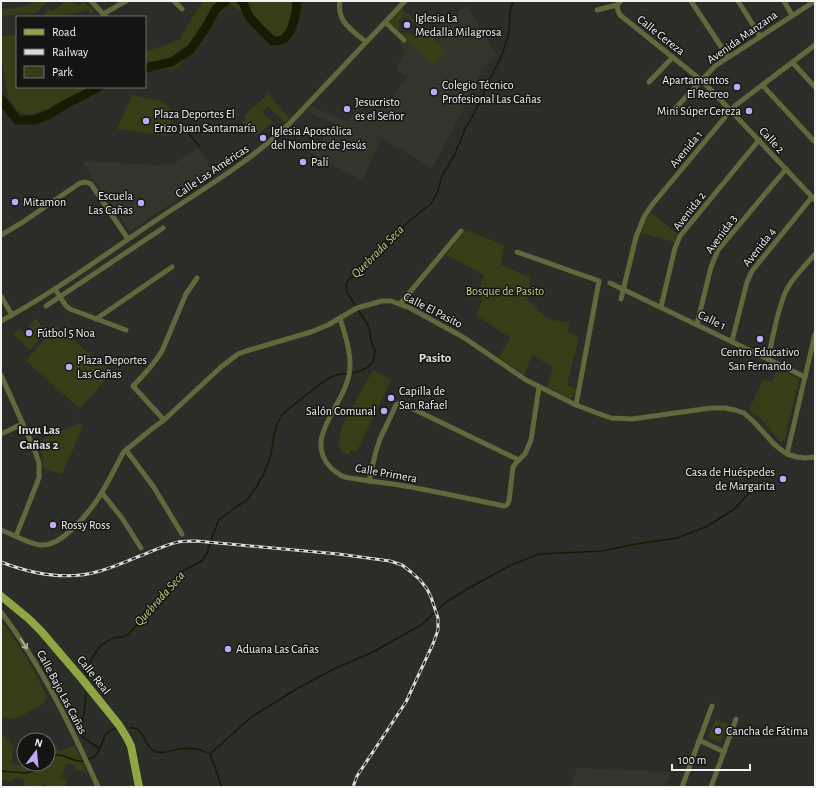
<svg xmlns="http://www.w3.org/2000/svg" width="816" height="788" font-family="'Alegreya Sans',sans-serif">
<rect width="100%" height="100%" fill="#2b2d28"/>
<!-- built -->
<g fill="#32352a">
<polygon points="467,6 497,56 481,72 464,108 432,169 381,138 362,181 309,152 337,125 306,111 311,106 349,122 356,109 377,120 407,77 396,70 405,50 399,43 405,37 434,65 447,51 428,33"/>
<polygon points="198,148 215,174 130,231 82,161 158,165 175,163"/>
<polygon points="577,768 671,772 665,787 571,787"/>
</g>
<!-- green -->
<g fill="#363e17" fill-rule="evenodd">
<polygon points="38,1 45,1 46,3 37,12 1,16 1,10 21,7"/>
<polygon points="66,1 73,1 78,6 83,1 93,10 93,12 91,14 88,10 71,14 44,17 48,8 51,12"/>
<polygon points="203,1 299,1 297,19 286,43 230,4 214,19 178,68 145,71 145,52 179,40 198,8"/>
<path d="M402,9L447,51L433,65L389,22ZM404,16L406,17L407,16L419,28L412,35L408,32L406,34L404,32L402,34L398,30L400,27L398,26L400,24L398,22Z"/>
<polygon points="17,35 17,87 92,87 37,113 25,115 16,109 8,97 1,59 1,36"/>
<polygon points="268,94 290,119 285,123 268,107 262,112 273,122 255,136 242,122 246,119 244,116"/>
<polygon points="132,95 162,101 173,112 167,136 117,129"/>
<polygon points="651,213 678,234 675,238 674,242 641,233 645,221"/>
<polygon points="466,230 504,245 501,265 531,278 527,300 548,319 570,323 567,332 579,337 567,385 576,389 571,399 547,387 553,368 532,354 524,375 499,357 510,338 476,315 483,299 477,295 484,275 446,255"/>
<polygon points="36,318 45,332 30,350 13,334 19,328 24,332"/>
<polygon points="56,326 112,372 80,409 26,361"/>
<polygon points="778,368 799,379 785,439 781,442 760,418 749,410 763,379 771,382"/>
<polygon points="373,370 391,380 357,451 351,450 349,455 342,452 339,446 339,439 342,426"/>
<polygon points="80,423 83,426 65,468 62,474 43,468 42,455 37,442"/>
<path d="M1,620L20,647L35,673L47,697L44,704C41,705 38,706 35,708C21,714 18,723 1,717Z"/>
<polygon points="716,719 729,725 720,743 708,737"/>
<polygon points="1,734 6,738 13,747 12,763 32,768 38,764 48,764 48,747 56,744 58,751 75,746 87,772 75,770 75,765 66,764 62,777 66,780 66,787 45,787 44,783 42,783 43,787 25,787 23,779 13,778 13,781 1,780"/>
</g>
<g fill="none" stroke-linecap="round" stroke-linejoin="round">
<!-- stream -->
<g stroke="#161c00" stroke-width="1.5">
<polyline points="182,129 185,129 200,147"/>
<polyline points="87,677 91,660 100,646 112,638 123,637 129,634 147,612 160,601 171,583 181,572 202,561 207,553 213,535 219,520 233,509 247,500 257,486 264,473 271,455 274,434 277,424 282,415 291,407 320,384 331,377 340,374 350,374 360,371 368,367 373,362 375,352 371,340 369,327 347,292 346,284 349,279 362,271 405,225 419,213 431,204 437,193 442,176 455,154 465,129 478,106 487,85 502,55 509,33 510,13 513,1"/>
<polyline points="86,694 85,706 81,733 82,737 99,748"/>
<path d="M130,728C144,726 144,746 154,751C161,755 171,750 179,749C184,748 190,748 195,749C200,749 205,752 210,754L222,787"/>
<polyline points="210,754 250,718 298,688 336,668 373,652 421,625 445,603 467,589 511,565 539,554 602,551 636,544 677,538 706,527 733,510 760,482"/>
<path d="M48,757C64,750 70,763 84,761"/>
<polyline points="88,759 94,757 98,752 106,734 111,730 115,729"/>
<polyline points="1,771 25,773 34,771 41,764"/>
</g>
<!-- river -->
<g stroke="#161c00" stroke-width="9">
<path d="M241,1L243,2L246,10L250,18L272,41C277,41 281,41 285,38C293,31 297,11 297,1"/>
<polyline points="145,68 172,62 191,49 206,27 216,9 226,1"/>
<polyline points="1,99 17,120 35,120 50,114 66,104 99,87"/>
</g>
<!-- minor -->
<g stroke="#5f693c" stroke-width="5">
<polyline points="91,1 106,17"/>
<polyline points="174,1 182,9"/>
<path d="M340,1C336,21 353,31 366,42"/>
<polyline points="691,1 728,57"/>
<polyline points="738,1 760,36"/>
<polyline points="784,1 792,15"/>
<polyline points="617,5 618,11 620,15 701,80 715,94 815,200"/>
<polyline points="597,10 617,5 621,1"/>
<polyline points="103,14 126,1"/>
<polyline points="385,22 404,40"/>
<polyline points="793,63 815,87"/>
<polyline points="649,82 673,57"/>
<polyline points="763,86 815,142"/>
<polyline points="670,114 715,66 815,1"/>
<polyline points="1,235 23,222 80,183 86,182 91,184 128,239"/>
<polyline points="517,252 599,281 576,405"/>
<polyline points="610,283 805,377"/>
<polyline points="55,289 66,306 70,309 126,330"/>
<polyline points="1,296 12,315"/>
<polyline points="621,299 636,237 644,217 651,206 731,110 736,105 815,45"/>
<polyline points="400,304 461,231"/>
<polyline points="46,306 163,228"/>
<polyline points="661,307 675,248 680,236 759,140"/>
<path d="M340,318C345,335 353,357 349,375C345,395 331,411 324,430C316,449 324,466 342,476C346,478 352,478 357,479C373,482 389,483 405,486C438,492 471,499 504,506L507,505L509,501L513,467L516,463L525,454L531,440L539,387"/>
<polyline points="96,319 172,267"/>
<path d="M1,321C53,293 100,258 149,225C196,193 248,164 289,124L405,1"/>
<polyline points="697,324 711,267 718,250 786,169"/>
<polyline points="732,341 747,282 752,271 812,197"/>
<path d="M768,358C773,338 777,310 786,291C792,278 806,265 815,254"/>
<polyline points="1,375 35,451 39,463 39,477 37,483 16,536"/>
<path d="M164,420L133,386C144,375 154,364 162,351L186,294L197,278"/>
<polyline points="1,434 22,424"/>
<polyline points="126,450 153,486 182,534"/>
<polyline points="787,454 815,334"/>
<polyline points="369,481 376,451 380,439 396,405 399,403 403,404 519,460"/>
<polyline points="102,493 122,518 141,548"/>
<path d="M1,530C13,534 30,545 42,545C54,545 63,538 71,530C96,508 108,482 123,453L126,450L153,428L164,420L221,367L238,354L246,351L311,332L328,325L357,308L382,301H391L410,308L463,337L526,380L576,405L597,413L611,418L632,419L711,408H725L735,410L744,413L754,422L773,443L780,449L787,454L797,457L805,458L815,457"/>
<path d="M1,612C41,665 71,726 98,787"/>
<polyline points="699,740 724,752"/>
<polyline points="682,787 712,706"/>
<polyline points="711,787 736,719"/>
</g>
<!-- primary -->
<polyline stroke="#91a542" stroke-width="8" points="1,596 29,619 41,631 82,679 119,725 127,738 131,746 139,787"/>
<!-- rail casing -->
<g stroke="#dbdcd9" stroke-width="3">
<path id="rail" d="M1,562C32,574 67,581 100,571C114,567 127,561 140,556C153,551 165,545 178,542C184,541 190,541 196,541L338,554L390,561L402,565L411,572L420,580L427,589L431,597L438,618V630L433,644L425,661L406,702L357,776L353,787"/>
</g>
<!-- rail -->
<use href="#rail" stroke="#141513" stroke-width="1.5" stroke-dasharray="4.5" stroke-linecap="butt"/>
</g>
<!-- one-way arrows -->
<defs><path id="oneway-shaft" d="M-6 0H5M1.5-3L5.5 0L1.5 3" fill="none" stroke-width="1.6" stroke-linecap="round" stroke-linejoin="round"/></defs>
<use stroke="#b0b59f" href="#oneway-shaft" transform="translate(24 644) rotate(57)"/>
<!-- markers -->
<g fill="#c1a8f3" stroke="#141513" stroke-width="1.5">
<circle cx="407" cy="25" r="4"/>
<circle cx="737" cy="87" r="4"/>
<circle cx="434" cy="92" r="4"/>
<circle cx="347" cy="109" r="4"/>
<circle cx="749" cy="111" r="4"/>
<circle cx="146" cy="121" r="4"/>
<circle cx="263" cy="138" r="4"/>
<circle cx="303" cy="162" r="4"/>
<circle cx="15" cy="202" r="4"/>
<circle cx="141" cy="203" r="4"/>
<circle cx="29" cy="333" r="4"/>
<circle cx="760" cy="339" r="4"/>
<circle cx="69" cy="367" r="4"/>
<circle cx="391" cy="398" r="4"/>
<circle cx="384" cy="411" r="4"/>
<circle cx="783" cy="479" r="4"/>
<circle cx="53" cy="525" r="4"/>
<circle cx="228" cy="649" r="4"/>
<circle cx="718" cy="731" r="4"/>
</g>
<g text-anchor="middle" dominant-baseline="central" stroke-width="3" stroke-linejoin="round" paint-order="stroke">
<!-- poi labels -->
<g font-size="12" fill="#f2f3f0" stroke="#141513" text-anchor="start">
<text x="415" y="18">Iglesia La<tspan x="415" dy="14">Medalla Milagrosa</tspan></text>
<text x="729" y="80" text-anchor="end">Apartamentos<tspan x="729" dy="14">El Recreo</tspan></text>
<text x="442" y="85">Colegio Técnico<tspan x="442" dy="14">Profesional Las Cañas</tspan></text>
<text x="355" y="102">Jesucristo<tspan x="355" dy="14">es el Señor</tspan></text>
<text x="741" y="111" text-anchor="end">Mini Súper Cereza</text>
<text x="154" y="114">Plaza Deportes El<tspan x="154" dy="14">Erizo Juan Santamaría</tspan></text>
<text x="271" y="131">Iglesia Apostólica<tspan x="271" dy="14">del Nombre de Jesús</tspan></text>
<text x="311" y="162">Palí</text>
<text x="133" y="196" text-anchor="end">Escuela<tspan x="133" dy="14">Las Cañas</tspan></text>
<text x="23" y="202">Mitamon</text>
<text x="37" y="333">Fútbol 5 Noa</text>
<text x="760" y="352" text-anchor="middle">Centro Educativo<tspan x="760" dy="14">San Fernando</tspan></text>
<text x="77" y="360">Plaza Deportes<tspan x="77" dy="14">Las Cañas</tspan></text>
<text x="399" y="391">Capilla de<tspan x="399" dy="14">San Rafael</tspan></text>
<text x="376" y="411" text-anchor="end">Salón Comunal</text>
<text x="775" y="472" text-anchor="end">Casa de Huéspedes<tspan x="775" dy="14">de Margarita</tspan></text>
<text x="61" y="525">Rossy Ross</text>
<text x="236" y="649">Aduana Las Cañas</text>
<text x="726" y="731">Cancha de Fátima</text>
</g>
<!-- street labels -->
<g font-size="12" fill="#f2f3f0" stroke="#141513">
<text transform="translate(661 35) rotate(38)">Calle Cereza</text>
<text transform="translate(742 37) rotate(-35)">Avenida Manzana</text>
<text transform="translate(772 140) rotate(47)">Calle 2</text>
<text transform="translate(686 149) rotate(-50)">Avenida 1</text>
<text transform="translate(212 171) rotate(-34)">Calle Las Américas</text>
<text transform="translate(689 211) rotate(-52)">Avenida 2</text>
<text transform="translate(721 234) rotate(-54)">Avenida 3</text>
<text transform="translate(759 247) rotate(-52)">Avenida 4</text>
<text transform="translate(433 310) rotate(27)">Calle El Pasito</text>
<text transform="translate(712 320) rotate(26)">Calle 1</text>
<text transform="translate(386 473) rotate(10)">Calle Primera</text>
<text transform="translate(94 675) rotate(51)">Calle Real</text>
<text transform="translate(62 692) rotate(62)">Calle Bajo Las Cañas</text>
</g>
<!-- park labels -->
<g font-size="12" fill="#bfd377" stroke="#141513">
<text x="505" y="291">Bosque de Pasito</text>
</g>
<!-- water labels -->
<g font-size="13" font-style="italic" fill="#bbd074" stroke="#141513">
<text transform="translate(378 252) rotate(-45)">Quebrada Seca</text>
<text transform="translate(160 599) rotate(-48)">Quebrada Seca</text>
</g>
<!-- neighbourhood labels -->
<g font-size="13" font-weight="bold" fill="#e2e3dd" stroke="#141513">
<text x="435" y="358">Pasito</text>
<text x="39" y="430">Invu Las<tspan x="39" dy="15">Cañas 2</tspan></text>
</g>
</g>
<!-- border -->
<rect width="816" height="788" fill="none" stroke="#f2f3f0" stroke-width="4"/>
<!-- legend -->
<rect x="16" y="16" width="130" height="72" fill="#141513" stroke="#6d6e6b"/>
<rect x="24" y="29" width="20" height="6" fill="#91a542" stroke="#6d6e6b"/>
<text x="52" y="36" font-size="12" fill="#f2f3f0">Road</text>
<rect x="24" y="49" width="20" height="6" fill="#dbdcd9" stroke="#6d6e6b"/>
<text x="52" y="56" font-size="12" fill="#f2f3f0">Railway</text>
<rect x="24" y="66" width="20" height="12" fill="#363e17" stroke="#6d6e6b"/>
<text x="52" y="76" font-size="12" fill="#f2f3f0">Park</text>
<!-- north arrow -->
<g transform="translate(36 752) rotate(16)"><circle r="19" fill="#141513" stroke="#6d6e6b"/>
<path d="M0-3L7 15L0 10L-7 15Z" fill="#c1a8f3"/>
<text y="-6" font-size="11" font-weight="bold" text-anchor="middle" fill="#f2f3f0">N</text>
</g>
<!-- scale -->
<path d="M672 764v6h78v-6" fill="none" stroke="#f2f3f0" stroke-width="2"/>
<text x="678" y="764" font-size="12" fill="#f2f3f0" stroke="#141513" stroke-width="3" paint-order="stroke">100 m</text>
</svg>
